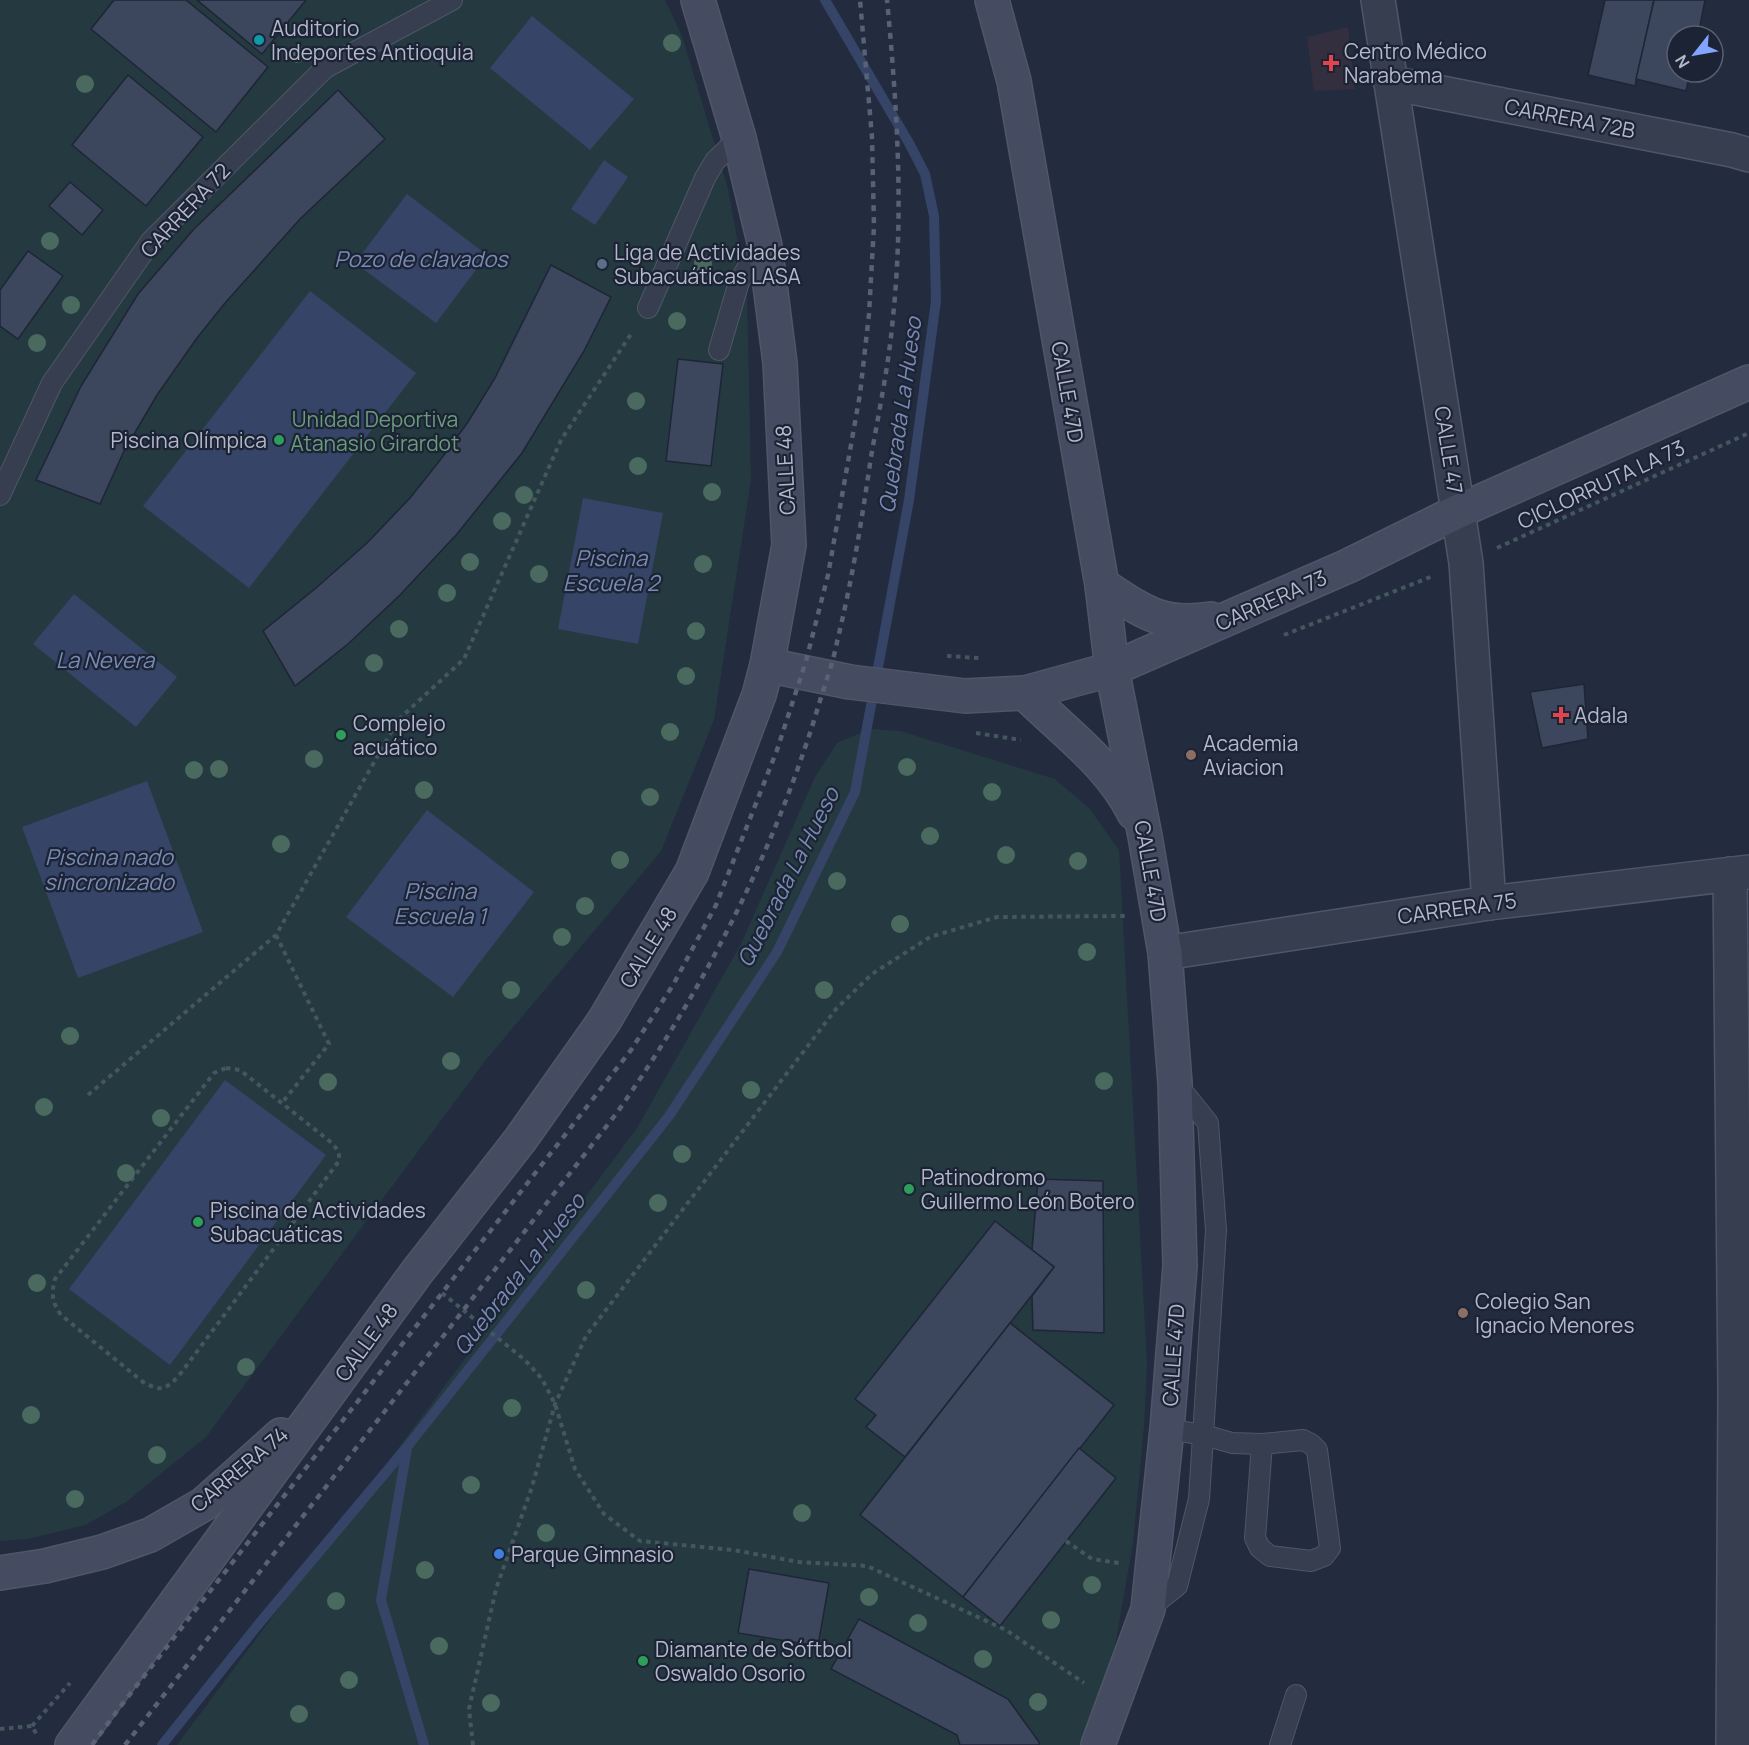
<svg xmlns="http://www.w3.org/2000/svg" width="1749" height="1745" font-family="Manrope,sans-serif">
<rect width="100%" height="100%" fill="#232b3f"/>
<!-- medical -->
<polygon fill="#332f3f" points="1348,27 1355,89 1314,91 1307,37"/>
<!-- green -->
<g fill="#253a40">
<polygon points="0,0 665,0 682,36 728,189 747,292 751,480 714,720 661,851 485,1061 206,1437 126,1502 85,1525 28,1539 0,1541"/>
<polygon points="870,729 900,731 1055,779 1089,808 1119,850 1147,1364 1144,1426 1133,1543 1106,1697 1099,1706 1080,1745 177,1745 637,1128 741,944 815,777 837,743"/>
</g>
<!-- water -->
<g fill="#354467">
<polygon points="532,16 634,99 590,150 490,68"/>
<polygon points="604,160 628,177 595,225 571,209"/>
<polygon points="407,194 487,255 436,323 355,263"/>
<polygon points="310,291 416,373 249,588 143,506"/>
<polygon points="583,498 663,513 638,644 558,629"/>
<polygon points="74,594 177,677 136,727 33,644"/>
<polygon points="147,781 203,932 78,978 22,827"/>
<polygon points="427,810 534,892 453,997 346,917"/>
<polygon points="225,1080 326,1155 170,1365 69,1289"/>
</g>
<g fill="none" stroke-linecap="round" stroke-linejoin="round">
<!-- stream -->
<g stroke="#354467" stroke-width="10">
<polyline points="407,1448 381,1600 424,1745"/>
<polyline points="162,1745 257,1626 407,1447 669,1116 777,952 855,792 909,500 936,301 934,216 925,174 909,143 825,0"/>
</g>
</g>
<!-- building -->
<g fill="#3c465d" stroke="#1e2536" stroke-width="1.5">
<polygon points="114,0 186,0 268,67 216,132 91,29"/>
<polygon points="197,0 306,0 262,54"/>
<polygon points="1605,0 1654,0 1635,86 1588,75"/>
<polygon points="1654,0 1705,0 1698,36 1677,36 1677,72 1690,72 1686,91 1636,79"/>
<polygon points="128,75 203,137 146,206 72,145"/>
<polygon points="338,90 385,139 300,219 225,303 197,338 157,395 124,451 100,504 36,480 81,386 138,294 194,229"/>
<polygon points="70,182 103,210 82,235 49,206"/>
<polygon points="28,251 63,276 18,339 0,326 0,290"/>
<polygon points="551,265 611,297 584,351 522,453 457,534 400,595 348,644 295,686 263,631 316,588 367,543 410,498 441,459 468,422 495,378"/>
<polygon points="678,359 723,364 711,466 666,461"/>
<polygon points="1584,684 1588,739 1542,748 1530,692"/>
<polygon points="1038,1179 1103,1181 1104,1333 1033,1330 1032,1296 1054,1267 1032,1250"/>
<polygon points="995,1221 1054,1267 905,1457 866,1427 876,1415 855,1399"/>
<polygon points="1010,1323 1114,1405 963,1597 860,1515"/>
<polygon points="1079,1448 1116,1478 1000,1626 963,1597"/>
<polygon points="749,1569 829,1583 818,1646 738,1633"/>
<polygon points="859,1619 1008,1699 1039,1742 1039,1745 960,1745 957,1735 831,1669"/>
</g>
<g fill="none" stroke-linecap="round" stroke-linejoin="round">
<!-- lane casing -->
<g stroke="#4f5667" stroke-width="22">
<g id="lane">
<polyline points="648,308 705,178 715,161 739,138"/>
<polyline points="719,350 739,282 748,267 765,246"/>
<polyline points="0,495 52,383 151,241 325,68 452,0"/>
<polyline points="1167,1429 1204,1435 1232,1443 1262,1444 1303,1440 1311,1444 1317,1450 1330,1548 1324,1556 1311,1561 1270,1556 1260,1548 1255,1538 1262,1444"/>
<polyline points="1148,1609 1177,1586 1199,1499 1216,1230 1208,1123 1176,1083"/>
<polyline points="1280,1745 1296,1695"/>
</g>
</g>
<!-- street casing -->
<g stroke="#4f5667" stroke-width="36">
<g id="street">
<polyline points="1378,0 1466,563 1489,903"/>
<polyline points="1391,83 1732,150 1749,155"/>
<polyline points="1730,874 1735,1390 1733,1745"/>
<polyline points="1165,953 1489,903 1749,872"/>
</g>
</g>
<!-- secondary casing -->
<g stroke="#4f5667" stroke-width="36">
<g id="secondary">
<polyline points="992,0 1014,81 1102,585 1112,669 1145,836 1165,953 1175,1083 1180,1266 1167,1429 1148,1609 1098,1745"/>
<path d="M1102,585C1143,611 1160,627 1211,619"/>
<polyline points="767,665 850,682 965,696 1025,693 1112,669 1348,566 1459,511 1749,382"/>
<path d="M1025,693C1063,731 1110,764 1134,813"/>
<polyline points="0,1573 45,1566 102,1552 150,1535 204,1504 281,1435"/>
<polyline points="72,1745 417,1272 520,1140 604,1021 692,872 759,695 767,665 789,545 780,363 765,246 739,138 698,0"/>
</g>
</g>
<!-- path -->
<g stroke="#43575d" stroke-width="4" stroke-dasharray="4.5 4.5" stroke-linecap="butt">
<polyline points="1497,548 1749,433"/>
<polyline points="1284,635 1433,576"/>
<polyline points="947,656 979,658"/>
<polyline points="976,733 1021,740"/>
<polyline points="276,935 329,1044 281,1104"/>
<path d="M226,1068L240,1070L332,1143C337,1149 340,1153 339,1161L178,1377C163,1391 161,1391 143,1382L61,1315C52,1302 51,1294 55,1279L214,1073Z"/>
<polyline points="88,1095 276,935 398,720 464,659 561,440 633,331"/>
<polyline points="442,1293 525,1360 542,1379 555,1404 575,1469 604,1514 640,1541 733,1550 799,1562 867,1566 1006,1630 1084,1683"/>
<polyline points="1066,1541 1092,1559 1119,1563"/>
<polyline points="32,1726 70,1683"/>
<polyline points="0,1729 32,1726 38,1737"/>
<polyline points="473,1745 469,1709 496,1589 532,1487 555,1404 586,1336 836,1009 872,974 930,937 997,917 1126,916"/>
</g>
<!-- lane -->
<use href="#lane" stroke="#373e4f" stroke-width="20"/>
<!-- street -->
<use href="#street" stroke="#373e4f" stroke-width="33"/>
<!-- secondary -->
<use href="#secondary" stroke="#454c62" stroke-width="33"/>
<!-- rail -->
<g stroke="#596176" stroke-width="4.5" stroke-dasharray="6 6" stroke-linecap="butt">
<polyline points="92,1745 120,1707 631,1050 673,985 716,905 777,750 806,661 828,575 860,394 869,314 874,226 872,137 860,0"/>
<path d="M125,1745L616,1114C704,989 775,851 819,704C825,684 833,663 837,642C852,581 862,519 871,457C879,411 889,364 893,317C904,212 897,105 887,0"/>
</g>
</g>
<!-- trees -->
<g fill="#4a695f">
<circle cx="672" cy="43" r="9"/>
<circle cx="297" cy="54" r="9"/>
<circle cx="85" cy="84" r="9"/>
<circle cx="50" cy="241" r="9"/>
<circle cx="703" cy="264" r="9"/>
<circle cx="71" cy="305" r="9"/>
<circle cx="677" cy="321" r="9"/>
<circle cx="37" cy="343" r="9"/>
<circle cx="636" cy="401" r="9"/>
<circle cx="638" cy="466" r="9"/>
<circle cx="712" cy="492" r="9"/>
<circle cx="524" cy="495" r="9"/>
<circle cx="502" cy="521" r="9"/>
<circle cx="470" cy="562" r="9"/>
<circle cx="703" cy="564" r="9"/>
<circle cx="539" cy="574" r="9"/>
<circle cx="447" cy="593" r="9"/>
<circle cx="399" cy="629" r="9"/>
<circle cx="696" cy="631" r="9"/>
<circle cx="374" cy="663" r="9"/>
<circle cx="686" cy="676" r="9"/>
<circle cx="670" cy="732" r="9"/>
<circle cx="314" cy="759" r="9"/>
<circle cx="907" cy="767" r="9"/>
<circle cx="219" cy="769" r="9"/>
<circle cx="194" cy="770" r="9"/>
<circle cx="424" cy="790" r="9"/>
<circle cx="992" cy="792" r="9"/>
<circle cx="650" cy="797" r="9"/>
<circle cx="930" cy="836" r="9"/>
<circle cx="281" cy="844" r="9"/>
<circle cx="1006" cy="855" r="9"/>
<circle cx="620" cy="860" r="9"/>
<circle cx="1078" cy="861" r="9"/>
<circle cx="837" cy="881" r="9"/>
<circle cx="585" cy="906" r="9"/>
<circle cx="900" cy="924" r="9"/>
<circle cx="562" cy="937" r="9"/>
<circle cx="1087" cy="952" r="9"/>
<circle cx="511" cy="990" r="9"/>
<circle cx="824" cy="990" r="9"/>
<circle cx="70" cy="1036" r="9"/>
<circle cx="451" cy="1061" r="9"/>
<circle cx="1104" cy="1081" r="9"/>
<circle cx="328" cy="1082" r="9"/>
<circle cx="751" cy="1090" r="9"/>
<circle cx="44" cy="1107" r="9"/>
<circle cx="161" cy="1118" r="9"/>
<circle cx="682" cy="1154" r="9"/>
<circle cx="126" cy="1173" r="9"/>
<circle cx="658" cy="1203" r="9"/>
<circle cx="37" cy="1283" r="9"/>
<circle cx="586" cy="1290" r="9"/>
<circle cx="246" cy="1367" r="9"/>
<circle cx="512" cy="1408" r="9"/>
<circle cx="31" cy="1415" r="9"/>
<circle cx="157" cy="1455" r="9"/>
<circle cx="471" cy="1485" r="9"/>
<circle cx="75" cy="1499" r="9"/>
<circle cx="802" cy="1513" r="9"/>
<circle cx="546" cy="1533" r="9"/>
<circle cx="425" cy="1570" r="9"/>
<circle cx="1092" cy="1585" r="9"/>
<circle cx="869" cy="1597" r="9"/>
<circle cx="336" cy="1601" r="9"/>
<circle cx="1051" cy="1620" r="9"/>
<circle cx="918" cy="1623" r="9"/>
<circle cx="439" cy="1646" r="9"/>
<circle cx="983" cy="1659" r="9"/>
<circle cx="349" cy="1680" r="9"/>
<circle cx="1038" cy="1702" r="9"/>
<circle cx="491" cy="1703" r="9"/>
<circle cx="299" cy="1714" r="9"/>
</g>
<!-- markers -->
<circle fill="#0f9aa8" stroke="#1c2334" stroke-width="2" cx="259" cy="40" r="6"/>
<g fill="#e0444e" stroke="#1c2334" stroke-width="2">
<path d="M1328 54h6v6h6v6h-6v6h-6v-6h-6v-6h6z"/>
<path d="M1558 706h6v6h6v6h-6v6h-6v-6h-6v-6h6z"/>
</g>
<circle fill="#5c6f8a" stroke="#1c2334" stroke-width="2" cx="602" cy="264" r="6"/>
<g fill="#2e9e5b" stroke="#1c2334" stroke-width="2">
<circle cx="279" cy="440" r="6"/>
<circle cx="341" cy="735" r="6"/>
<circle cx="909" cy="1189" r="6"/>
<circle cx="198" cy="1222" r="6"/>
<circle cx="643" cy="1661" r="6"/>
</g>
<g fill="#8d6e63" stroke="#1c2334" stroke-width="2">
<circle cx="1191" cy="755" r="6"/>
<circle cx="1463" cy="1313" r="6"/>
</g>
<circle fill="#3f7fe0" stroke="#1c2334" stroke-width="2" cx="499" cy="1554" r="6"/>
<g text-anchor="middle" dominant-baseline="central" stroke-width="4.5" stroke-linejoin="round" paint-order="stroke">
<!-- poi labels -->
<g font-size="21" fill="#b3b9ca" stroke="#1c2334" text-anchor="start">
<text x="271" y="28">Auditorio<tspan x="271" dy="24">Indeportes Antioquia</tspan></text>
<text x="1344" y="51">Centro Médico<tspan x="1344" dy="24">Narabema</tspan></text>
<text x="614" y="252">Liga de Actividades<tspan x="614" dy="24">Subacuáticas LASA</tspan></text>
<text x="267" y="440" text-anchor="end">Piscina Olímpica</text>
<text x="1574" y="715">Adala</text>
<text x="353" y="723">Complejo<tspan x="353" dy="24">acuático</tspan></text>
<text x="1203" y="743">Academia<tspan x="1203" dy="24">Aviacion</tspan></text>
<text x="921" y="1177">Patinodromo<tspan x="921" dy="24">Guillermo León Botero</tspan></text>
<text x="210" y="1210">Piscina de Actividades<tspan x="210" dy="24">Subacuáticas</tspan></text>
<text x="1475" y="1301">Colegio San<tspan x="1475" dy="24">Ignacio Menores</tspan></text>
<text x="511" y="1554">Parque Gimnasio</text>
<text x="655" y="1649">Diamante de Sóftbol<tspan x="655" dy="24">Oswaldo Osorio</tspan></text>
</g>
<!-- street labels -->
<g font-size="21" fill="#b3b9ca" stroke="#1c2334">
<text transform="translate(1570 118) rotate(11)">CARRERA 72B</text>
<text transform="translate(185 210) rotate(-47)">CARRERA 72</text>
<text transform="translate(1068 392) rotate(80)">CALLE 47D</text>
<text transform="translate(1449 450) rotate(81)">CALLE 47</text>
<text transform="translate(785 470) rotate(-93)">CALLE 48</text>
<text transform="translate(1601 484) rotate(-25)">CICLORRUTA LA 73</text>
<text transform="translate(1271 600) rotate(-24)">CARRERA 73</text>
<text transform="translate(1151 871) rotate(80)">CALLE 47D</text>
<text transform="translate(1457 908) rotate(-8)">CARRERA 75</text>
<text transform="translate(648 947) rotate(-59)">CALLE 48</text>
<text transform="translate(366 1342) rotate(-54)">CALLE 48</text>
<text transform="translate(1173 1355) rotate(-86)">CALLE 47D</text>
<text transform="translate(239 1469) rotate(-40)">CARRERA 74</text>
</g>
<!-- park labels -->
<g font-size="21" fill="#699c7a" stroke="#1c2334">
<text x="375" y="419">Unidad Deportiva<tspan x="375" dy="24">Atanasio Girardot</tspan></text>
</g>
<!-- water labels -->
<g font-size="22" font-style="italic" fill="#798bb3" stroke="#1c2334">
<text x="421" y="259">Pozo de clavados</text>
<text transform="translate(900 415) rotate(-82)">Quebrada La Hueso</text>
<text x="611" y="558">Piscina<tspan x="611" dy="25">Escuela 2</tspan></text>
<text x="105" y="660">La Nevera</text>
<text x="109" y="857">Piscina nado<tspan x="109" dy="25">sincronizado</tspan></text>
<text transform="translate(788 877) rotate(-63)">Quebrada La Hueso</text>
<text x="440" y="891">Piscina<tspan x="440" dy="25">Escuela 1</tspan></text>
<text transform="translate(519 1274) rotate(-52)">Quebrada La Hueso</text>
</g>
</g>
<!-- north arrow -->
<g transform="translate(1695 54) rotate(239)"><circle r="28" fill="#1c2334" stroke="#585f70" stroke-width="1.5"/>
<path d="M0-4.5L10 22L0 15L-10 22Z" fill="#84a5fd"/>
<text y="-9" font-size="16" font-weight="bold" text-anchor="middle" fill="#b3b9ca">N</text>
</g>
</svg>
